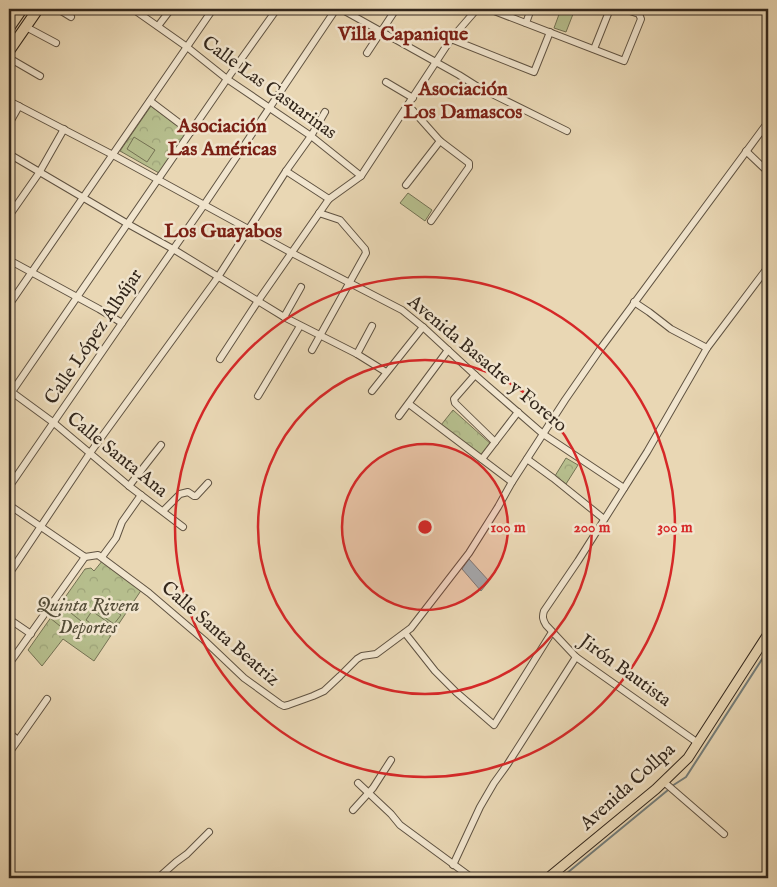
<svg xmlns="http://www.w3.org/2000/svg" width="777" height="887" font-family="'IM FELL English',serif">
<defs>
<pattern id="park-crowns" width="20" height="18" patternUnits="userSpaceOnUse" patternTransform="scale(1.25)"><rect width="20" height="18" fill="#b6be8d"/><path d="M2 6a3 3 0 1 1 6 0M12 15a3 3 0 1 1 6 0" fill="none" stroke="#9da379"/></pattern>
</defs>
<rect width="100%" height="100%" fill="#e9d7b4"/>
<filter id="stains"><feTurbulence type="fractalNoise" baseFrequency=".004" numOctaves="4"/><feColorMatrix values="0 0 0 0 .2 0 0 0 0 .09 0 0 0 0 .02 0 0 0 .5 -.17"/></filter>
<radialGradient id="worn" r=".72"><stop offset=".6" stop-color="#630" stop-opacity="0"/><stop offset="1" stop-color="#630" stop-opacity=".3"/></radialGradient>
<!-- park -->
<g fill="url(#park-crowns)" stroke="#747254">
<polygon points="151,106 187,133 159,173 120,151"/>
<polygon points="453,410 492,445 482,457 441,425"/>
<polygon points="566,458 578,465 566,484 555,476"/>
<polygon points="103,560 142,589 94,661 63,639 42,666 28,650 85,569 91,568 94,571"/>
</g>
<!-- pitch -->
<g fill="#b6be8d" stroke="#747254">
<polygon points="561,9 575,9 566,32 554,28"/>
<polygon points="134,137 155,150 147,162 127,149"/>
<polygon points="408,193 432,210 425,221 400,203"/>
<polygon points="100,600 121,615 114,624 93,609"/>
<polygon points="61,605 81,621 70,634 50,618"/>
<polygon points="92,611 113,626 107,635 86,620"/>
</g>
<!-- water -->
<polygon fill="#9db6b9" stroke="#737d7a" points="469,559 489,581 481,591 462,569"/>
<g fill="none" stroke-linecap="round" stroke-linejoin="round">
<!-- stream -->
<g stroke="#737d7a" stroke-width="2">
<polyline points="672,786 686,777 768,650"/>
<polyline points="561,878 668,790"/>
</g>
<!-- minor casing -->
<g stroke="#605342" stroke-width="8">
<g id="minor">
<polyline points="58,9 71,17"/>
<polyline points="133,9 187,47 227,79 311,136 361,176"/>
<polyline points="341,9 459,75 478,87 567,131"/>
<polyline points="489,9 624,61 641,19 639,14 624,9"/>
<polyline points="526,23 531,9"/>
<polyline points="158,26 171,9"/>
<polyline points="26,27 56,43"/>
<polyline points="451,39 534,72 550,32"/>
<polyline points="594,49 610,9"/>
<polyline points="367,53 396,9"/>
<polyline points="9,58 40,76"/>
<polyline points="386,82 413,98"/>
<polyline points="9,101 113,155 292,253 402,310 423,327 475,375 543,434 624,488"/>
<polyline points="150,101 191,132"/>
<polyline points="408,105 440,141 469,163 469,167 431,221"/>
<polyline points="9,124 19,106"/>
<polyline points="746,151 768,172"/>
<polyline points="9,154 128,224 173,249 284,317 357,354 386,372"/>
<polyline points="286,171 329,199"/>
<polyline points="406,185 440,141"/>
<polyline points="9,216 39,173 64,129"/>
<polyline points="9,260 99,309 122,323"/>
<polyline points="634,302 649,312 671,329 707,348"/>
<polyline points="9,305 213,9"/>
<polyline points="284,317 301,287"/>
<polyline points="312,350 366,253 365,249 340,220 319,213"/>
<polyline points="357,354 372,326"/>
<polyline points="220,359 258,301 329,199 361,176 451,39 477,9"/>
<polyline points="475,375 454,399 455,403 495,442"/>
<polyline points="9,390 54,423 129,486 183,527"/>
<polyline points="372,391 423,327"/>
<polyline points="9,396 227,79 277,9"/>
<polyline points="258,396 300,326"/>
<polyline points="409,404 512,482"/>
<polyline points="399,416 448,350"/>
<polyline points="482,459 518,412"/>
<polyline points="527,459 553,478 604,519"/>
<polyline points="129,486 161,445"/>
<polyline points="9,487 122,323 204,205 336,9"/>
<polyline points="9,505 85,557 98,555 149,593 204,640 244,678 280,704 284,706 288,705 313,696 324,691 340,676 357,659 362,656 376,654 411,628 469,553 498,507 512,482 565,400 601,348 768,122"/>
<polyline points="163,511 180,494 188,492 194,496 196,496 208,483"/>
<polyline points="102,557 116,538 122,522 141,495"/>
<polyline points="9,574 90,453 218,277 286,171 311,136 325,112"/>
<polyline points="9,619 31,634"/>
<polyline points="405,633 435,671 456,692 494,725 552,632"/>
<polyline points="9,664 85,557"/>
<polyline points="9,733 18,740"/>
<path d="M698,743L576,657L546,625C543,620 542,617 544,611L578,561L647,452L707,348L768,267"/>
<polyline points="9,753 47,699"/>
<polyline points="664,782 724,834"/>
<polyline points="358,783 391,814 400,825 472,878"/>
<polyline points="353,810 373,788 391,760"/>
<polyline points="453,865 480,807 494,783 507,765 576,657"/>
<polyline points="158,878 176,862 187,854 209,832"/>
</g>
</g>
<!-- major casing -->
<g stroke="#33271c" stroke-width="11">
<polyline id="major" points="548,878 656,789 688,758 768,634"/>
</g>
<!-- highway casing -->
<g stroke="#33271c" stroke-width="12">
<g id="highway">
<polyline points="9,28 22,9"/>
<polyline points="9,51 38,9"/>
</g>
</g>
<!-- minor -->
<use href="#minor" stroke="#f1e5ce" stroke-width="6"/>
<!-- major -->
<use href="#major" stroke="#e9d7b4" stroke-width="9"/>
<!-- highway -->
<use href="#highway" stroke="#e9d7b4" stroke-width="10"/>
</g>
<!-- distance rings -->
<circle cx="425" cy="527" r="83" fill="#d62828" fill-opacity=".12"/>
<g fill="none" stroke="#d62828" stroke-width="2.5">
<circle cx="425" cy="527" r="83"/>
<circle cx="425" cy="527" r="167"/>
<circle cx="425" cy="527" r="250"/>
</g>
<g text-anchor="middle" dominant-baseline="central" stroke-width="5" stroke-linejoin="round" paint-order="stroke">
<!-- street labels -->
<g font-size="19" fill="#33271c" stroke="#f1e5ce">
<text transform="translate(269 88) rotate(36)">Calle Las Casuarinas</text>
<text transform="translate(94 337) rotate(-56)">Calle López Albújar</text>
<text transform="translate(487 364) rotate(40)">Avenida Basadre y Forero</text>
<text transform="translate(117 455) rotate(39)">Calle Santa Ana</text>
<text transform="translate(220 634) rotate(41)">Calle Santa Beatriz</text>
<text transform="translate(625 671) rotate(36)">Jirón Bautista</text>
<text transform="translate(628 787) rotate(-42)">Avenida Collpa</text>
</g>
<!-- park labels -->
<g font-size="19" font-style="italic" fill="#544d38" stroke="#f1e5ce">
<text x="88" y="606">Quinta Rivera<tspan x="88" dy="22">Deportes</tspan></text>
</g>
<!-- neighbourhood labels -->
<g font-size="20" font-weight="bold" fill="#7a1f14" stroke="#f1e5ce">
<text x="403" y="34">Villa Capanique</text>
<text x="463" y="89">Asociación<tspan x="463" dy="23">Los Damascos</tspan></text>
<text x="222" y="126">Asociación<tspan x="222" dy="23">Las Américas</tspan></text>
<text x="223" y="231">Los Guayabos</text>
</g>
</g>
<circle cx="425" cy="527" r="8" fill="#d62828" stroke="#f1e5ce" stroke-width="2.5"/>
<g font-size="15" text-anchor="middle" font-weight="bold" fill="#d62828" stroke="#f1e5ce" stroke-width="5" stroke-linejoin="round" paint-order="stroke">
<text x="508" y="532">100 m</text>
<text x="592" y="532">200 m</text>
<text x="675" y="532">300 m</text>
</g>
<!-- margin -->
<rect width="777" height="887" fill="none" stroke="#e9d7b4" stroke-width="30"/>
<rect x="10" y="10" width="757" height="867" fill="none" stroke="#33271c" stroke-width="2.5"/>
<rect x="15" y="15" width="747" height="857" fill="none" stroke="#33271c"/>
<rect width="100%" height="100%" filter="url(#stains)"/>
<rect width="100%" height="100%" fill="url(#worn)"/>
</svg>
